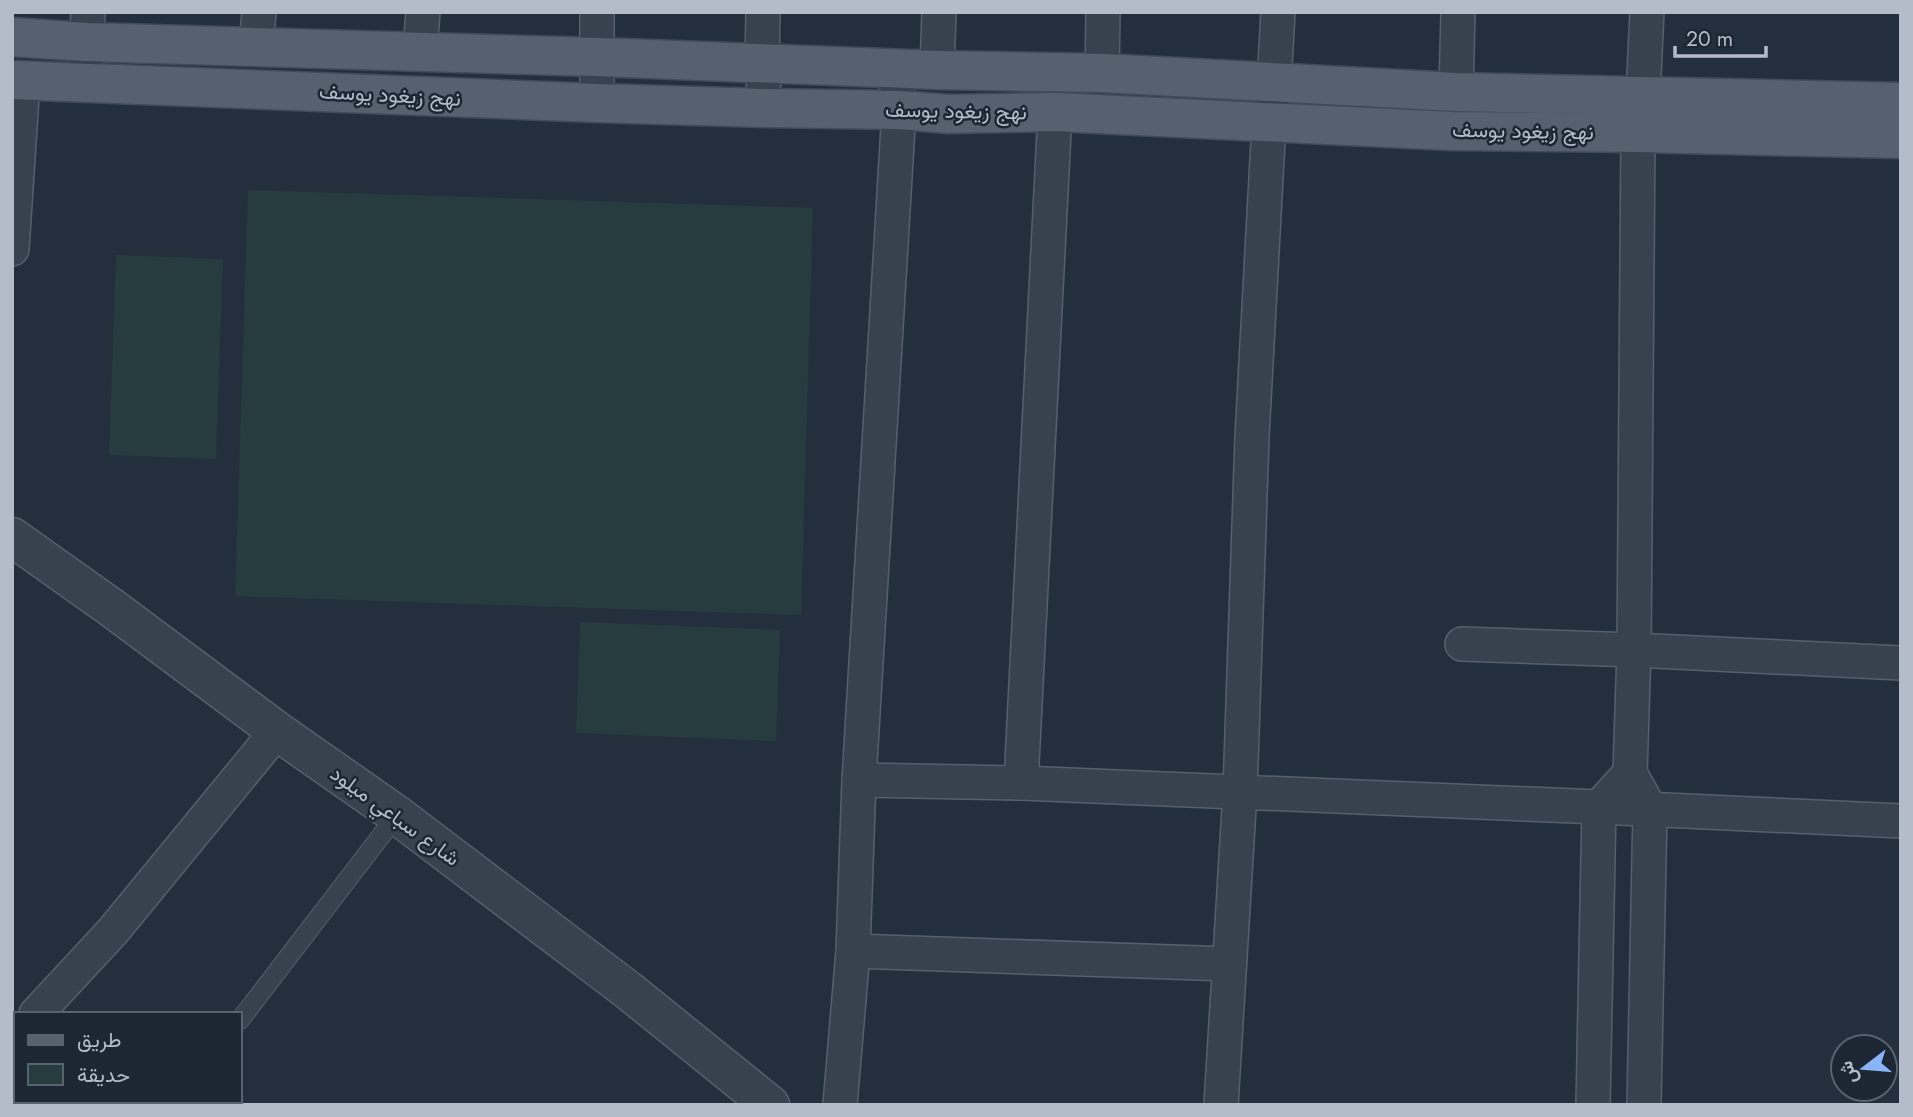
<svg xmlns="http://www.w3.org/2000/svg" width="1913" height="1117" font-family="Jost,Vazirmatn,sans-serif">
<rect width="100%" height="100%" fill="#242f3e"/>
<!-- green -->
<g fill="#263c3f">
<polygon points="248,190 813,208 801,615 235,596"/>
<polygon points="116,255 223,259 216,459 109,455"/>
<polygon points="580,622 780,630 776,741 576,733"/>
</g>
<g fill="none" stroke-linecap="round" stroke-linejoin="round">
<!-- service casing -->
<g stroke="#565f6c" stroke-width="20">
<g id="service">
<polyline points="240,1020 397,815"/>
<polyline points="175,1105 177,1101"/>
</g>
</g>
<!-- minor casing -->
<g stroke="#565f6c" stroke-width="36">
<g id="minor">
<polyline points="597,12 597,103"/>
<polyline points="763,12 762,63 765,108"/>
<polyline points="256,47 259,12"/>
<polyline points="420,51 423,12"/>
<polyline points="86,69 88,12"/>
<polyline points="937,70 939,12"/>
<polyline points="1102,73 1103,12"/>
<polyline points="1456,92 1458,12"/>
<polyline points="12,249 23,81"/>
<polyline points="1462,644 1634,650 1901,663"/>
<polyline points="1630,773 1634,650 1638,133 1643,96 1647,12"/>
<polyline points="859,780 1021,783 1599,807 1901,821"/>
<polyline points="1021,783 1055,112"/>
<polyline points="853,951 1229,964"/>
<polyline points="36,1014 113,931 277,731"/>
<polyline points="12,1039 16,1036"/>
<polyline points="840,1105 853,951 859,780 899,110 895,68"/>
<polyline points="1221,1105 1240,792 1252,437 1269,122 1274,83 1278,12"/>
<polyline points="1593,1105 1599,807 1630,773 1650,809 1644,1105"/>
</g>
</g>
<!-- tertiary casing -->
<g stroke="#565f6c" stroke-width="41">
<polyline id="tertiary" points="12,537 112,608 277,731 397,815 629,991 770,1105"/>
</g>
<!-- primary casing -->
<g stroke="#414a57" stroke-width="41">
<g id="primary">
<polyline points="12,37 86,42 597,57 937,70 1102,73 1456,92 1901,102"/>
<polyline points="12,80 597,103 765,108 899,110 949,114 1055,112 1451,131 1638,133 1901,139"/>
</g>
</g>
<!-- service -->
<use href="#service" stroke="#38414e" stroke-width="18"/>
<!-- minor -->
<use href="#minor" stroke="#38414e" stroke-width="33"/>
<!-- tertiary -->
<use href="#tertiary" stroke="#38414e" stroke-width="38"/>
<!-- primary -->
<use href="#primary" stroke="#56606e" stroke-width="38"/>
</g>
<g text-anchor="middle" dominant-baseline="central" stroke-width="5" stroke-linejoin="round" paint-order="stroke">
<!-- street labels -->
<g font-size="21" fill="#b4bcc9" stroke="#1d2633">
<text transform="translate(390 95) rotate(3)">نهج زيغود يوسف</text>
<text transform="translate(956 111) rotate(1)">نهج زيغود يوسف</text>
<text transform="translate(1523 131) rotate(1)">نهج زيغود يوسف</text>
<text transform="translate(395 816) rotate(36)">شارع سباعي ميلود</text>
</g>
</g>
<!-- border -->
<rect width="1913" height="1117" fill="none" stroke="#b4bcc9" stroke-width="28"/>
<!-- legend -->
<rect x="14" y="1012" width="228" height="91" fill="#1d2633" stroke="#59626f" stroke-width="2"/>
<rect x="28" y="1035" width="35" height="10" fill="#56606e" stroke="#59626f" stroke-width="2"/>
<text x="77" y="1047" font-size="21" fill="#b4bcc9">طريق</text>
<rect x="28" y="1064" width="35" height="21" fill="#263c3f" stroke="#59626f" stroke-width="2"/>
<text x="77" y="1082" font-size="21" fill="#b4bcc9">حديقة</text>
<!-- north arrow -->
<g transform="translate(1864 1068) rotate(254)"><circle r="33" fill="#1d2633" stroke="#59626f" stroke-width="2"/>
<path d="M0-5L12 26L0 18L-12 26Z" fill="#8ab4f8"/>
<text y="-10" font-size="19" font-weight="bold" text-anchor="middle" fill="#b4bcc9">ش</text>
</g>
<!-- scale -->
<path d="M1675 46v10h91v-10" fill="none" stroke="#b4bcc9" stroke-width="3.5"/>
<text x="1686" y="46" font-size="21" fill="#b4bcc9" stroke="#1d2633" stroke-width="5" paint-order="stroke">20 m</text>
</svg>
